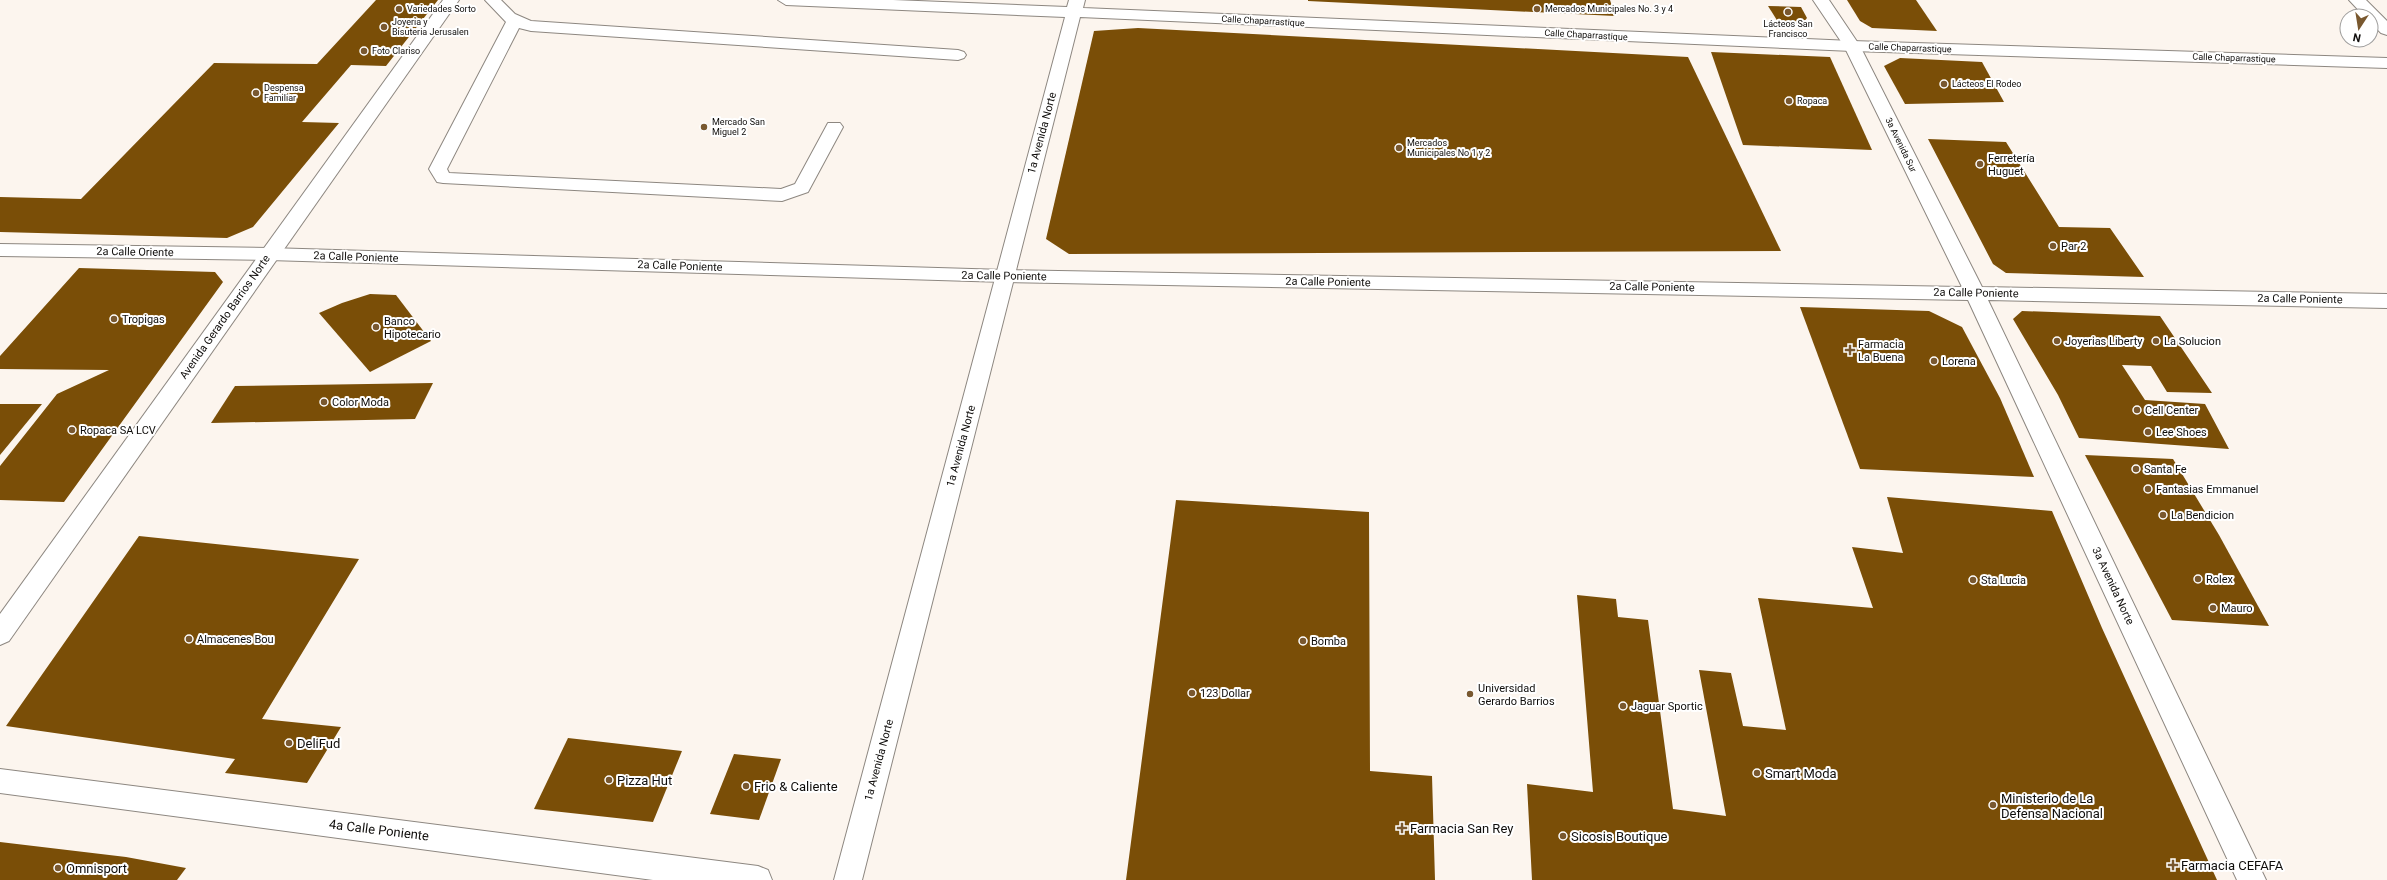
<svg xmlns="http://www.w3.org/2000/svg" width="2387" height="880" font-family="Roboto,sans-serif">
<rect width="100%" height="100%" fill="#fcf5ee"/>
<!-- building -->
<g fill="#7a4e07">
<polygon points="376,0 438,0 386,66 351,65 302,122 339,123 253,227 227,238 0,232 0,197 81,199 214,63 317,64"/>
<polygon points="1308,0 1610,0 1615,16 1308,1"/>
<polygon points="1847,0 1916,0 1937,31 1872,28 1860,21"/>
<polygon points="1768,6 1801,7 1807,18 1801,25 1780,25"/>
<polygon points="1138,28 1688,57 1781,251 1069,254 1046,239 1094,31"/>
<polygon points="1711,52 1830,57 1872,150 1743,145"/>
<polygon points="1900,58 1982,62 2004,102 1905,104 1884,66"/>
<polygon points="1928,139 2006,142 2059,227 2110,228 2144,277 2006,273 1993,264"/>
<polygon points="79,268 215,272 223,282 64,502 0,500 0,466 57,394 109,370 0,369 0,356"/>
<polygon points="370,294 396,295 431,341 370,372 319,313 342,303"/>
<polygon points="1800,307 1929,311 1962,327 2000,398 2034,477 1860,469"/>
<polygon points="2022,311 2160,316 2212,393 2167,392 2151,366 2122,365 2145,400 2205,404 2229,449 2079,438 2058,395 2013,319"/>
<polygon points="433,383 415,419 211,423 235,386"/>
<polygon points="0,404 42,404 0,455"/>
<polygon points="2085,455 2173,459 2219,535 2269,626 2172,620"/>
<polygon points="1887,497 2052,511 2102,628 2217,880 1532,880 1527,784 1593,792 1577,595 1616,599 1618,617 1648,620 1673,809 1726,816 1699,670 1731,673 1743,726 1786,730 1758,598 1873,608 1852,547 1903,553"/>
<polygon points="1176,500 1369,512 1370,771 1432,776 1435,880 1126,880"/>
<polygon points="139,536 359,559 262,719 341,727 307,783 225,773 235,759 6,726"/>
<polygon points="568,738 682,751 653,822 534,809"/>
<polygon points="734,754 781,759 759,820 710,814"/>
<polygon points="0,842 126,857 186,868 177,880 0,880"/>
</g>
<g fill="none" stroke-linecap="round" stroke-linejoin="round">
<!-- lane casing -->
<g stroke="#8d8780" stroke-width="2">
<polygon id="lane" points="485,0 501,0 515,14 531,21 958,50 964,52 966,55 964,58 958,60 531,31 519,28 447,169 449,173 781,189 795,184 828,123 840,123 843,127 808,192 782,201 443,183 437,182 429,169 506,22"/>
</g>
<!-- street casing -->
<g stroke="#8d8780" stroke-width="2">
<g id="street">
<polygon points="443,0 459,0 9,641 0,645 0,614"/>
<polygon points="778,0 893,0 1067,7 1069,0 1085,0 1083,8 1852,41 2387,58 2387,68 1852,51 1080,17 862,880 834,880 1065,17 786,5"/>
<polygon points="0,769 758,866 768,870 772,880 653,880 0,793"/>
</g>
</g>
<!-- secondary casing -->
<g stroke="#8d8780" stroke-width="2">
<g id="secondary">
<polygon points="1813,0 1829,0 1860,46 1982,287 2387,294 2387,308 1988,300 2266,880 2237,880 1968,300 1005,282 269,260 0,256 0,244 269,248 1005,270 1962,287 1844,46"/>
<polygon points="2349,0 2366,0 2387,21 2387,35 2381,33 2371,23 2371,16 2364,16"/>
</g>
</g>
<!-- lane -->
<use href="#lane" fill="#fff" fill-rule="evenodd"/>
<!-- street -->
<use href="#street" fill="#fff" fill-rule="evenodd"/>
<!-- secondary -->
<use href="#secondary" fill="#fff" fill-rule="evenodd"/>
</g>
<!-- markers -->
<g fill="#79582f" stroke="#fff" stroke-width="1.5">
<circle cx="399" cy="9" r="4"/>
<circle cx="1537" cy="9" r="4"/>
<circle cx="1788" cy="12" r="4"/>
<circle cx="384" cy="27" r="4"/>
<circle cx="364" cy="51" r="4"/>
<circle cx="1944" cy="84" r="4"/>
<circle cx="256" cy="93" r="4"/>
<circle cx="1789" cy="101" r="4"/>
<circle cx="704" cy="127" r="4"/>
<circle cx="1399" cy="148" r="4"/>
<circle cx="1980" cy="164" r="4"/>
<circle cx="2053" cy="246" r="4"/>
<circle cx="114" cy="319" r="4"/>
<circle cx="376" cy="327" r="4"/>
<circle cx="2057" cy="341" r="4"/>
<circle cx="2156" cy="341" r="4"/>
<path d="M1848 344h4v4h4v4h-4v4h-4v-4h-4v-4h4z"/>
<circle cx="1934" cy="361" r="4"/>
<circle cx="324" cy="402" r="4"/>
<circle cx="2137" cy="410" r="4"/>
<circle cx="72" cy="430" r="4"/>
<circle cx="2148" cy="432" r="4"/>
<circle cx="2136" cy="469" r="4"/>
<circle cx="2148" cy="489" r="4"/>
<circle cx="2163" cy="515" r="4"/>
<circle cx="2198" cy="579" r="4"/>
<circle cx="1973" cy="580" r="4"/>
<circle cx="2213" cy="608" r="4"/>
<circle cx="189" cy="639" r="4"/>
<circle cx="1303" cy="641" r="4"/>
<circle cx="1192" cy="693" r="4"/>
<circle cx="1470" cy="694" r="4"/>
<circle cx="1623" cy="706" r="4"/>
<circle cx="289" cy="743" r="4"/>
<circle cx="1757" cy="773" r="4"/>
<circle cx="609" cy="780" r="4"/>
<circle cx="746" cy="786" r="4"/>
<circle cx="1993" cy="805" r="4"/>
<path d="M1400 822h4v4h4v4h-4v4h-4v-4h-4v-4h4z"/>
<circle cx="1563" cy="836" r="4"/>
<path d="M2171 859h4v4h4v4h-4v4h-4v-4h-4v-4h4z"/>
<circle cx="58" cy="868" r="4"/>
</g>
<g text-anchor="middle" dominant-baseline="central" stroke-width="4" stroke-linejoin="round" paint-order="stroke">
<!-- far-poi labels -->
<g font-size="9" fill="#0f0d0b" stroke="#fff" text-anchor="start">
<text x="407" y="9">Variedades Sorto</text>
<text x="1545" y="9">Mercados Municipales No. 3 y 4</text>
<text x="392" y="22">Joyeria y<tspan x="392" dy="10">Bisuteria Jerusalen</tspan></text>
<text x="1788" y="24" text-anchor="middle">Lácteos San<tspan x="1788" dy="10">Francisco</tspan></text>
<text x="372" y="51">Foto Clariso</text>
<text x="1952" y="84">Lácteos El Rodeo</text>
<text x="264" y="88">Despensa<tspan x="264" dy="10">Familiar</tspan></text>
<text x="1797" y="101">Ropaca</text>
<text x="712" y="122">Mercado San<tspan x="712" dy="10">Miguel 2</tspan></text>
<text x="1407" y="143">Mercados<tspan x="1407" dy="10">Municipales No 1 y 2</tspan></text>
</g>
<!-- far-street labels -->
<g font-size="9" fill="#0f0d0b" stroke="#fff">
<text transform="translate(1263 21) rotate(3)">Calle Chaparrastique</text>
<text transform="translate(1586 35) rotate(3)">Calle Chaparrastique</text>
<text transform="translate(1910 48) rotate(2)">Calle Chaparrastique</text>
<text transform="translate(2234 58) rotate(2)">Calle Chaparrastique</text>
<text transform="translate(1901 145) rotate(64)">3a Avenida Sur</text>
</g>
<!-- street labels -->
<g font-size="11" fill="#0f0d0b" stroke="#fff">
<text transform="translate(1042 133) rotate(-75)">1a Avenida Norte</text>
<text transform="translate(135 252) rotate(1)">2a Calle Oriente</text>
<text transform="translate(356 257) rotate(2)">2a Calle Poniente</text>
<text transform="translate(680 266) rotate(2)">2a Calle Poniente</text>
<text transform="translate(1004 276) rotate(1)">2a Calle Poniente</text>
<text transform="translate(1328 282) rotate(1)">2a Calle Poniente</text>
<text transform="translate(1652 287) rotate(1)">2a Calle Poniente</text>
<text transform="translate(1976 293) rotate(1)">2a Calle Poniente</text>
<text transform="translate(2300 299) rotate(1)">2a Calle Poniente</text>
<text transform="translate(225 317) rotate(-55)">Avenida Gerardo Barrios Norte</text>
<text transform="translate(961 446) rotate(-75)">1a Avenida Norte</text>
<text transform="translate(2113 586) rotate(65)">3a Avenida Norte</text>
<text transform="translate(879 760) rotate(-75)">1a Avenida Norte</text>
</g>
<!-- poi labels -->
<g font-size="11" fill="#0f0d0b" stroke="#fff" text-anchor="start">
<text x="1988" y="158">Ferretería<tspan x="1988" dy="13">Huguet</tspan></text>
<text x="2061" y="246">Par 2</text>
<text x="122" y="319">Tropigas</text>
<text x="384" y="321">Banco<tspan x="384" dy="13">Hipotecario</tspan></text>
<text x="2065" y="341">Joyerias Liberty</text>
<text x="2164" y="341">La Solucion</text>
<text x="1858" y="344">Farmacia<tspan x="1858" dy="13">La Buena</tspan></text>
<text x="1942" y="361">Lorena</text>
<text x="332" y="402">Color Moda</text>
<text x="2145" y="410">Cell Center</text>
<text x="80" y="430">Ropaca SA LCV</text>
<text x="2156" y="432">Lee Shoes</text>
<text x="2144" y="469">Santa Fe</text>
<text x="2156" y="489">Fantasias Emmanuel</text>
<text x="2171" y="515">La Bendicion</text>
<text x="2206" y="579">Rolex</text>
<text x="1981" y="580">Sta Lucia</text>
<text x="2221" y="608">Mauro</text>
<text x="197" y="639">Almacenes Bou</text>
<text x="1311" y="641">Bomba</text>
<text x="1478" y="688">Universidad<tspan x="1478" dy="13">Gerardo Barrios</tspan></text>
<text x="1200" y="693">123 Dollar</text>
<text x="1631" y="706">Jaguar Sportic</text>
</g>
<!-- near-poi labels -->
<g font-size="13" fill="#0f0d0b" stroke="#fff" text-anchor="start">
<text x="297" y="743">DeliFud</text>
<text x="1765" y="773">Smart Moda</text>
<text x="617" y="780">Pizza Hut</text>
<text x="754" y="786">Frio &amp; Caliente</text>
<text x="2001" y="798">Ministerio de La<tspan x="2001" dy="15">Defensa Nacional</tspan></text>
<text x="1410" y="828">Farmacia San Rey</text>
<text x="1571" y="836">Sicosis Boutique</text>
<text x="2181" y="865">Farmacia CEFAFA</text>
<text x="66" y="868">Omnisport</text>
</g>
<!-- near-street labels -->
<g font-size="13" fill="#0f0d0b" stroke="#fff">
<text transform="translate(379 830) rotate(7)">4a Calle Poniente</text>
</g>
</g>
<!-- north arrow -->
<g transform="translate(2359 28) rotate(192)"><circle r="19" fill="#ffffff" stroke="#9f9e9d"/>
<path d="M0-3L7 15L0 10L-7 15Z" fill="#79582f"/>
<text y="-6" font-size="11" font-weight="bold" text-anchor="middle" fill="#0f0d0b">N</text>
</g>
</svg>
